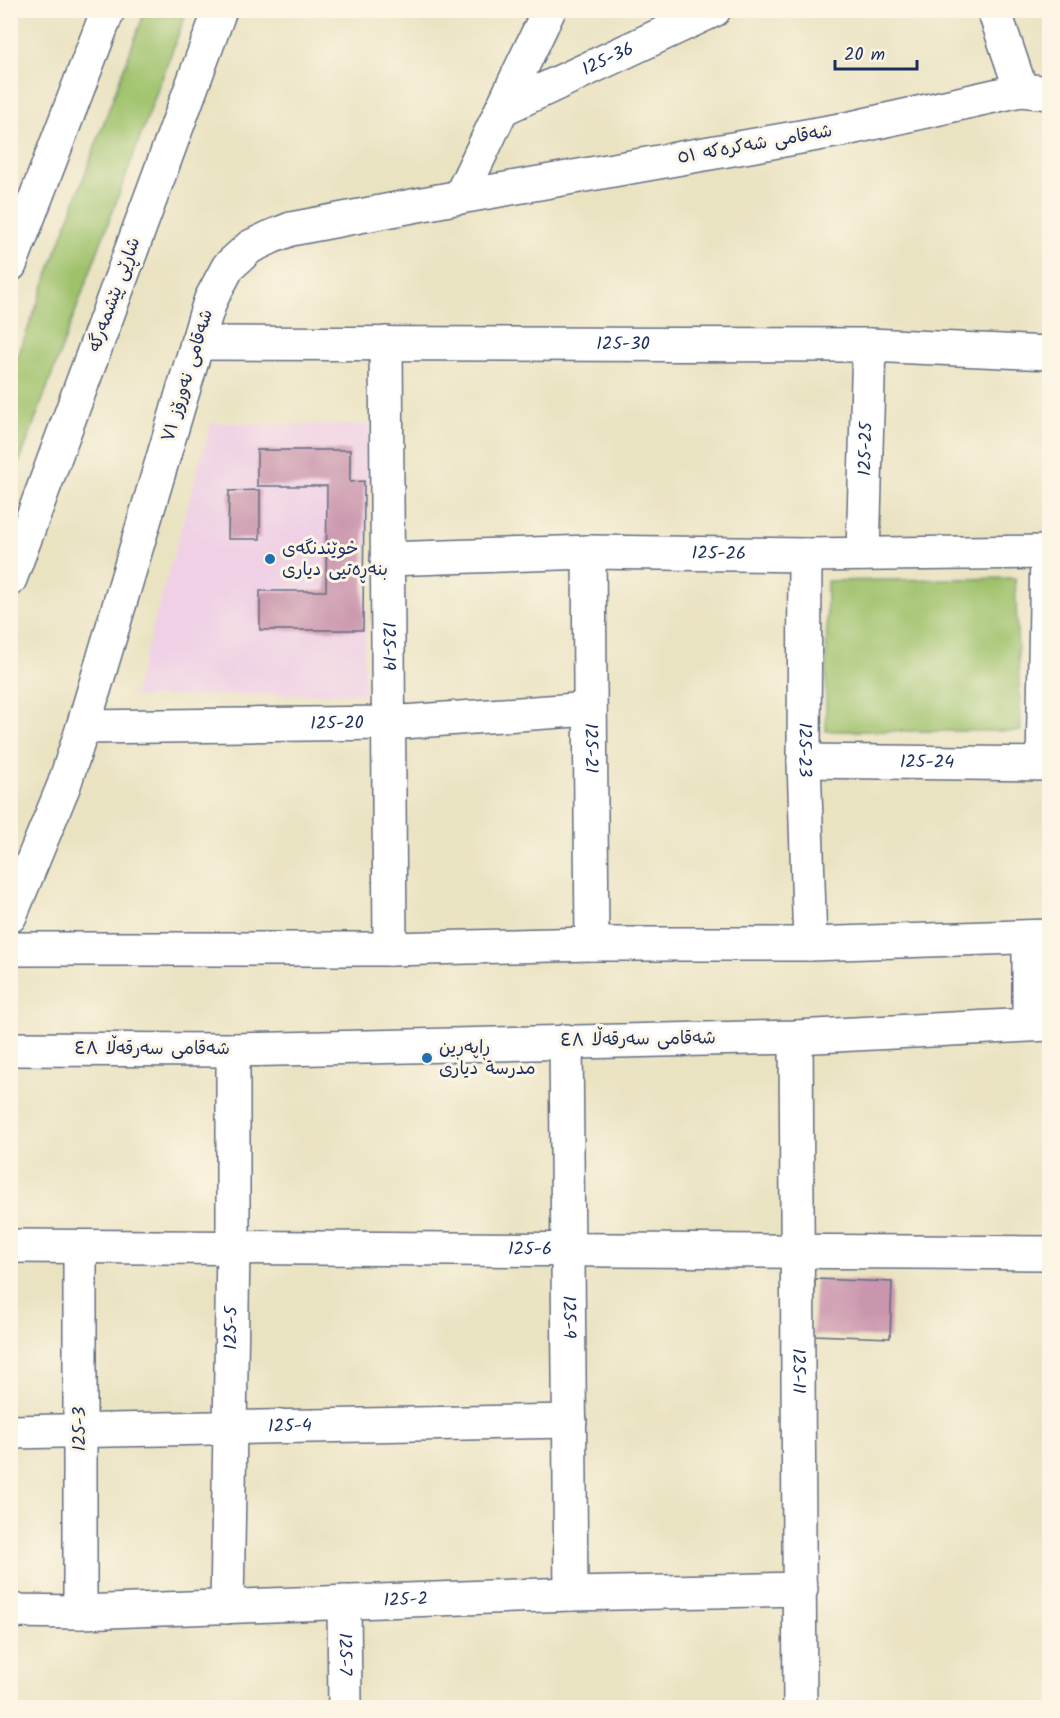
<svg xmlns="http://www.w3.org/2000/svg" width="1060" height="1718" font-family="Kalam,'Playpen Sans Arabic',sans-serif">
<rect width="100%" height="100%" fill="#fcf5e5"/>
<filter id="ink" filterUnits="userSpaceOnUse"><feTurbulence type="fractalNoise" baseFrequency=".0167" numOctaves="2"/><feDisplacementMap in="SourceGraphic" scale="12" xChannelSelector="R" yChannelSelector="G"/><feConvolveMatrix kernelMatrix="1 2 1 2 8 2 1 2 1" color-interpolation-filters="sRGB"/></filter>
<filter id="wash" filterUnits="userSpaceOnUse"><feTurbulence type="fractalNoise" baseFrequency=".008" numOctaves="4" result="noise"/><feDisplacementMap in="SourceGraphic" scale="24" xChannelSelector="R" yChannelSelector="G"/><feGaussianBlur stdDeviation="1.35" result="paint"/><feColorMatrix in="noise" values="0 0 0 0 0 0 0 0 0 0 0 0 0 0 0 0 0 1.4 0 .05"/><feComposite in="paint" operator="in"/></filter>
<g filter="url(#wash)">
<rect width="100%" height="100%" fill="#eae3c2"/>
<!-- built -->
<polygon fill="#efd0e5" points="211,423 370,425 364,693 133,697"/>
<!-- green -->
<g fill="#9ec16a" stroke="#5c7864" stroke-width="1.5">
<polygon points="145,11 187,11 11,485 11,375"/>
<polygon points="1015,578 1021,731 826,731 827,581"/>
</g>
<g id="blocks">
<!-- building -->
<g fill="#ca96ad">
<polygon points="257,450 350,450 350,482 364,481 363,630 260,630 260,591 326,591 327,486 257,486"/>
<polygon points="260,490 260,539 228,539 229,491"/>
<polygon points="815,1279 892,1282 890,1338 813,1335"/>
</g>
</g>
</g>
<g filter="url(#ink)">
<use href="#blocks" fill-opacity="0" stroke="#636e81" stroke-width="1.5"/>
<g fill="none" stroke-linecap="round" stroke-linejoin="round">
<!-- minor casing -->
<g stroke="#636e81" stroke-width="36">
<g id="minor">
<polyline points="994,10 1021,90"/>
<path id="s1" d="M502,109L714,10"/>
<polyline points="460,197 846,129 1021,90 1050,93"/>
<path id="s2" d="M197,343L869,345L1050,353"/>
<path id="s3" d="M386,343L390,949"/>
<path id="s4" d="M589,552L592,944"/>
<path id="s5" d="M863,554L869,345"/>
<path id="s6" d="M805,555L804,761L810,944"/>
<path id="s7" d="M387,559L589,552L805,555L1050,552"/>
<path id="s8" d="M83,727L388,723L590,709"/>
<path id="s9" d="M804,761L1050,764"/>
<polyline points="1043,764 1047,552"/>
<polyline points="10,916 64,785 83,727 205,317 211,299 228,267 250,247 271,237 291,229 460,197 549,10"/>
<polyline points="10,949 390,949 592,944 810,944 1050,936"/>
<polyline points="1029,1024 1029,937"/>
<path id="s10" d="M796,1037L800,1708"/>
<path id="s11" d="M566,1041L571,1594"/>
<polyline points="10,1049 233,1050 796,1037 1050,1024"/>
<path id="s12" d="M10,1246L1050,1253"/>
<polyline points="80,1247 80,1612"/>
<path id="s13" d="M10,1432L570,1421"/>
<path id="s14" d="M344,1602L345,1708"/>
<path id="s15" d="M227,1607L233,1248V1050"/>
<path id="s16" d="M10,1611L80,1612L571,1594L801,1589"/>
</g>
</g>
<!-- highway casing -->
<g stroke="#636e81" stroke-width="36">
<g id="highway">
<polyline points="10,265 108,10"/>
<polyline points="10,579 220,10"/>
</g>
</g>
<!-- minor -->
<use href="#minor" stroke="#fff" stroke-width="33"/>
<!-- highway -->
<use href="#highway" stroke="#fff" stroke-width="33"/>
</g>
</g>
<!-- markers -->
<g fill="#1f6fb2" stroke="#fcf5e5" stroke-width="2">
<circle cx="270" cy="559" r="6"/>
<circle cx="427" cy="1058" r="6"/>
</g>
<g text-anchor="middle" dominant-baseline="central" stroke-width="6" stroke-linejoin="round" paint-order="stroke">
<!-- street labels -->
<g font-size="18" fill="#1b2f5e" stroke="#fcf5e5">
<text stroke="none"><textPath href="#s1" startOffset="117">125-36</textPath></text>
<text transform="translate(755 145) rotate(-10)">شەقامی شەکرەکە ٥١</text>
<text transform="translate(115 295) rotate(-70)">شاڕێی پێشمەرگە</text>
<text stroke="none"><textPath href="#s2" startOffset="426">125-30</textPath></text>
<text transform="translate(188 376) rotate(-73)">شەقامی نەورۆز ٧١</text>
<text stroke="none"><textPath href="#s5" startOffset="105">125-25</textPath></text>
<text stroke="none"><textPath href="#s7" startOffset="332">125-26</textPath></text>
<text stroke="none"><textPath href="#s3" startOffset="303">125-19</textPath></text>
<text stroke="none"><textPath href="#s8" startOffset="254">125-20</textPath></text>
<text stroke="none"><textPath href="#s4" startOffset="196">125-21</textPath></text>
<text stroke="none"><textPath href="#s6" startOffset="195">125-23</textPath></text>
<text stroke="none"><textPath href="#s9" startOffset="123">125-24</textPath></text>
<text transform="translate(638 1040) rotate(-1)">شەقامی سەرقەڵا ٤٨</text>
<text x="152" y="1049">شەقامی سەرقەڵا ٤٨</text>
<text stroke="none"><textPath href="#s12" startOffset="520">125-6</textPath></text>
<text stroke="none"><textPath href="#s11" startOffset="276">125-9</textPath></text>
<text stroke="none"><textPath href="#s15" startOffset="279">125-5</textPath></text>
<text stroke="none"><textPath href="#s10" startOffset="334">125-11</textPath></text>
<text stroke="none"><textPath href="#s13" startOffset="280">125-4</textPath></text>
<text transform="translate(80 1429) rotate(-90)">125-3</text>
<text stroke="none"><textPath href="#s16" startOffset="396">125-2</textPath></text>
<text stroke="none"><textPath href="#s14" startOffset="52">125-7</textPath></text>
</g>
<!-- poi labels -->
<g font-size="18" fill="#1b2f5e" stroke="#fcf5e5" text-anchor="start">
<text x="282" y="549">خوێندنگەی<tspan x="282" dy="21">بنەڕەتیی دیاری</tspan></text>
<text x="439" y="1048">ڕاپەڕین<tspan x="439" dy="21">مدرسة ديارى</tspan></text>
</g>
</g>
<!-- margin -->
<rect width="1060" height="1718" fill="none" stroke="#fcf5e5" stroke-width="36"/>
<!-- scale -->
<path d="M835 60v9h82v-9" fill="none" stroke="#1b2f5e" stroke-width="3"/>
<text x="844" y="60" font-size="18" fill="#1b2f5e" stroke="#fcf5e5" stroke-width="4.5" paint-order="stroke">20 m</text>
</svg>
